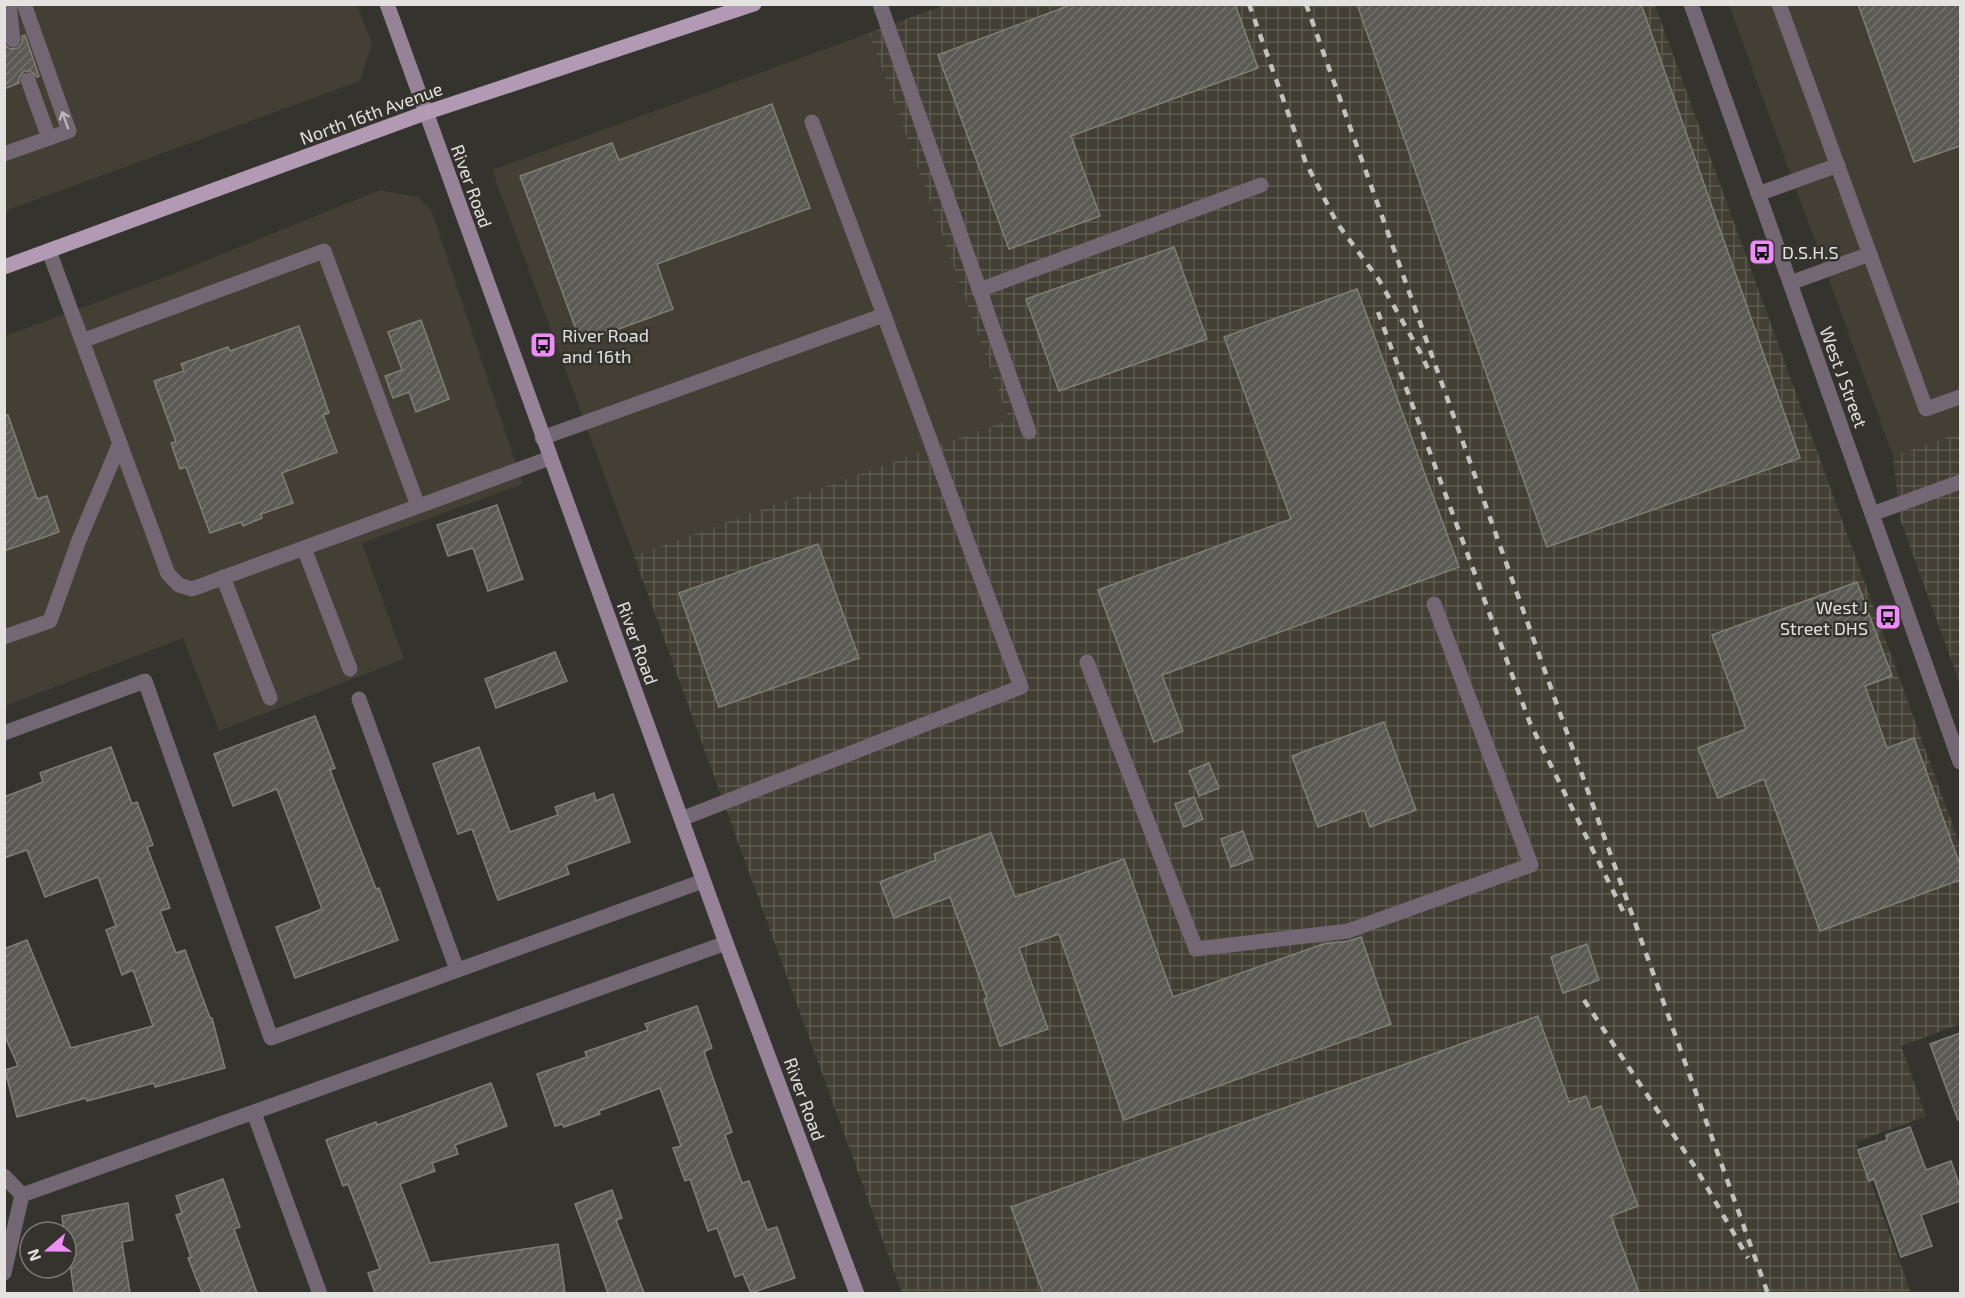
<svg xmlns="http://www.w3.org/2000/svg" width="1965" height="1298" font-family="'Exo 2',sans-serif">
<defs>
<pattern id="industrial-grid" width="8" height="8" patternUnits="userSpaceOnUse" patternTransform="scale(1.5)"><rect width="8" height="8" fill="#433f34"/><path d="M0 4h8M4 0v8" fill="none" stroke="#5e5a51"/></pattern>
<pattern id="building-hatch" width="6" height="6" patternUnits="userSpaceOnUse" patternTransform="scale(1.5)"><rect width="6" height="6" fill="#5b5953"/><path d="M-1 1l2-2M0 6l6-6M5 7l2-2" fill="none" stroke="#72716b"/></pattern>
</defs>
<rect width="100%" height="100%" fill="#35332d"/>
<!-- built -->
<g fill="#433f34">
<polygon points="5,5 357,5 372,43 360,81 5,211"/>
<polygon points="1729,5 1960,5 1960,433 1893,456"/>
<polygon points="869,33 1009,420 634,556 492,170"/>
<polygon points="380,190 418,197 432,211 523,484 362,543 404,659 219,731 183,638 5,706 5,336 168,276"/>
</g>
<!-- industrial -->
<g fill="url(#industrial-grid)">
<polygon points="947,4 1655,5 1960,845 1960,1024 1901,1046 1926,1116 1856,1142 1911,1293 902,1293 634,556 1009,420 869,33"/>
<polygon points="1960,433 1960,684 1900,519 1893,456"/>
</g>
<!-- building -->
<g fill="url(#building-hatch)" stroke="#807e77" stroke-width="1.5">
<polygon points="1073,4 1235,4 1258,68 1071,136 1100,216 1009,249 938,55"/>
<polygon points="1357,4 1641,4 1800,458 1547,547"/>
<polygon points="1858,4 1960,4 1960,146 1914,162"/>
<polygon points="25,35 39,76 37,77 30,71 24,71 19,78 19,83 4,89 4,44 10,49 18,48 22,43 22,36"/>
<polygon points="772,104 810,208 657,264 673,309 581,343 520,176 612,143 619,160"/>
<polygon points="1174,247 1207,339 1059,391 1026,299"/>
<polygon points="1357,289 1459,567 1162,675 1183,731 1154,742 1098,590 1291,519 1224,337"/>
<polygon points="421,320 449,399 416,412 409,392 393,398 385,376 402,370 388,332"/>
<polygon points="299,326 329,413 323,415 337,452 282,473 293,503 261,514 262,518 243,526 241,522 210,533 186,467 180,469 171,443 176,442 154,381 184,371 181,364 228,347 230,351"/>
<polygon points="4,415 8,415 37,499 47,496 59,532 4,551"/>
<polygon points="497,505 523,579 488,591 473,548 448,556 437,525"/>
<polygon points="818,544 859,658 719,707 679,593"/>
<polygon points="1857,582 1892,676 1865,686 1887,748 1914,738 1960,865 1960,880 1820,931 1764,779 1718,798 1698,748 1746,729 1712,635"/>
<polygon points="555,652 567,681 496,708 485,679"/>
<polygon points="315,716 335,768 330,770 376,889 379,888 398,940 295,978 276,927 322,909 277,789 233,806 214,754"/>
<polygon points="1384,722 1416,810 1370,827 1364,810 1318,827 1292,756"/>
<polygon points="111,747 132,804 137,802 153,845 147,847 170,908 160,911 176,953 185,950 210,1018 212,1018 225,1068 155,1087 154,1083 87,1101 86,1098 17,1117 5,1070 18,1066 4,1034 4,949 27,940 71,1048 153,1026 133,970 122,975 106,930 116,926 98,877 45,897 27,850 4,858 4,797 43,782 40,773"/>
<polygon points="479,747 510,832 558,815 555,807 594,793 596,801 613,794 630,842 566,865 569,874 498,900 472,829 458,834 433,764"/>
<polygon points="1209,763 1219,788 1199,796 1189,771"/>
<polygon points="1194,797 1203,819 1184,827 1175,804"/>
<polygon points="1243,831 1253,859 1231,867 1221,839"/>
<polygon points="991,833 1015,897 1124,859 1173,997 1323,944 1349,941 1361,937 1391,1024 1124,1120 1059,934 1019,948 1048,1029 1000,1046 984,999 987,998 950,897 894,918 880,882 936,860 934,854"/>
<polygon points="1587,944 1599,980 1563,993 1551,957"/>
<polygon points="697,1006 712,1048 705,1051 705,1055 732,1132 725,1135 742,1183 749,1181 767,1230 777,1227 795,1278 751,1293 743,1274 735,1277 717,1228 708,1231 690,1179 685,1181 673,1148 681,1146 660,1088 599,1111 600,1114 564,1127 562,1124 555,1126 537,1074 587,1057 585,1052 648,1030 645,1024"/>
<polygon points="1538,1016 1569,1102 1586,1096 1591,1110 1601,1106 1638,1206 1611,1216 1639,1293 1043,1293 1011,1207"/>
<polygon points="1960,1033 1960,1120 1958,1120 1930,1044"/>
<polygon points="491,1083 507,1126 455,1145 458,1154 432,1163 435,1171 400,1184 430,1263 558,1244 565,1293 375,1293 368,1273 380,1269 348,1184 343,1186 326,1140 376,1122 377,1125"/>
<polygon points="1910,1127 1926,1170 1951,1161 1960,1187 1960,1201 1921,1215 1932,1246 1901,1257 1874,1179 1869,1181 1858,1150 1887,1140 1886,1135"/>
<polygon points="223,1179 240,1227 234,1229 257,1293 202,1293 188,1258 191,1257 176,1215 182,1213 176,1196"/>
<polygon points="612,1190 622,1218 616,1220 644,1293 608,1293 575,1204"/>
<polygon points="128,1203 133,1240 122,1242 130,1293 74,1293 66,1232 64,1232 62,1216"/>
</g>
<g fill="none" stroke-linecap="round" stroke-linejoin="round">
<!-- lane -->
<g stroke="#736774" stroke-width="15">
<polyline points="9,4 13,40"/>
<polyline points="880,4 1029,432"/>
<polyline points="1779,4 1926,409 1960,397"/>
<polyline points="28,80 49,138"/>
<polyline points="4,154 69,131 24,4"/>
<polyline points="1758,194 1838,165"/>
<polyline points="49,251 168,574 179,585 192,589 550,458"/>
<polyline points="1790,283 1870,254"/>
<polyline points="979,290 1261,185"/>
<polyline points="82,341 324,251 418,506"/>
<polyline points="542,438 884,315 812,122"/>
<polyline points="1872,514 1960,482"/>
<polyline points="304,548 350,669"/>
<polyline points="223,577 270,698"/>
<polyline points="4,637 50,621 79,540 120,443"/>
<polyline points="1087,662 1196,949 1348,931 1531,865 1434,604"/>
<polyline points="359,699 457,970"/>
<polyline points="4,733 145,681 271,1038 703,881"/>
<polyline points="681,819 1021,687 884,315"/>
<polyline points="254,1113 320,1294"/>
<polyline points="4,1176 22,1195"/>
<polyline points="4,1273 22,1195 726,943"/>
</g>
<!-- street -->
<polyline stroke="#736774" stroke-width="15" points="1691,4 1960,762"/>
<!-- secondary -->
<polyline stroke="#968398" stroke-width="15" points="387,4 726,943 857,1294"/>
<!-- primary -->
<polyline stroke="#b299b4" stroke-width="15" points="4,267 425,113 754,4"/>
<!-- rail -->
<g stroke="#c2c1bd" stroke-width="4.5" stroke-dasharray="8 8" stroke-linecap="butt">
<polyline points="1249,4 1306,163 1337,223 1379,280 1420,352 1430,373"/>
<polyline points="1306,4 1768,1294"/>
<polyline points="1378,312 1530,723 1623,911"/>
<polyline points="1584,1000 1697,1170 1748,1258"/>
</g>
</g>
<!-- one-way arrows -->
<defs><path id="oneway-shaft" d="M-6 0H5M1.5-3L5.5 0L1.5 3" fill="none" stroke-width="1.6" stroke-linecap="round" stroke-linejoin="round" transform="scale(1.5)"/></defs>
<use stroke="#bcb7ba" href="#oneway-shaft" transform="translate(65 120) rotate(-110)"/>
<!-- icons -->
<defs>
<g id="bus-square" transform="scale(1.35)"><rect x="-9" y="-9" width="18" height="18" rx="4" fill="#ee8cf8" stroke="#35332d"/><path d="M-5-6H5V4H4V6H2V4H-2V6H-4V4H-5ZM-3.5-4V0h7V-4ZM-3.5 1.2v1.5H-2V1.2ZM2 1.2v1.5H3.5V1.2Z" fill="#111"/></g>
</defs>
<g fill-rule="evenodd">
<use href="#bus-square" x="1762" y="252"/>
<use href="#bus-square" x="543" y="345"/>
<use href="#bus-square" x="1888" y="617"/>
</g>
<g text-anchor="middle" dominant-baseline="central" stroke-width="5" stroke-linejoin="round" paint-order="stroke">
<!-- street labels -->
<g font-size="18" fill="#e3e2df" stroke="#35332d">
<text transform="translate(371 113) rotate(-20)">North 16th Avenue</text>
<text transform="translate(472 186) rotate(70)">River Road</text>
<text transform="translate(1844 377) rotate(70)">West J Street</text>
<text transform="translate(638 643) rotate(70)">River Road</text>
<text transform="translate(805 1099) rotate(70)">River Road</text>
</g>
<!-- poi labels -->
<g font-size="18" fill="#e3e2df" stroke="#35332d" text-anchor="start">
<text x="1782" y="252">D.S.H.S</text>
<text x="562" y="335">River Road<tspan x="562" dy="21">and 16th</tspan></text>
<text x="1868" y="607" text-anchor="end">West J<tspan x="1868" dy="21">Street DHS</tspan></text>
</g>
</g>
<!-- border -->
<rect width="1965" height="1298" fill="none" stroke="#e3e2df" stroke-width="12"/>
<!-- north arrow -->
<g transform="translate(48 1250) rotate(250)"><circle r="28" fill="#35332d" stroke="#7b7974" stroke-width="1.5"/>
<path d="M0-4.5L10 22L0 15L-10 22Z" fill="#ee8cf8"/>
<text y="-9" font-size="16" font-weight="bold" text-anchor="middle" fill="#e3e2df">N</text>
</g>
</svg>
